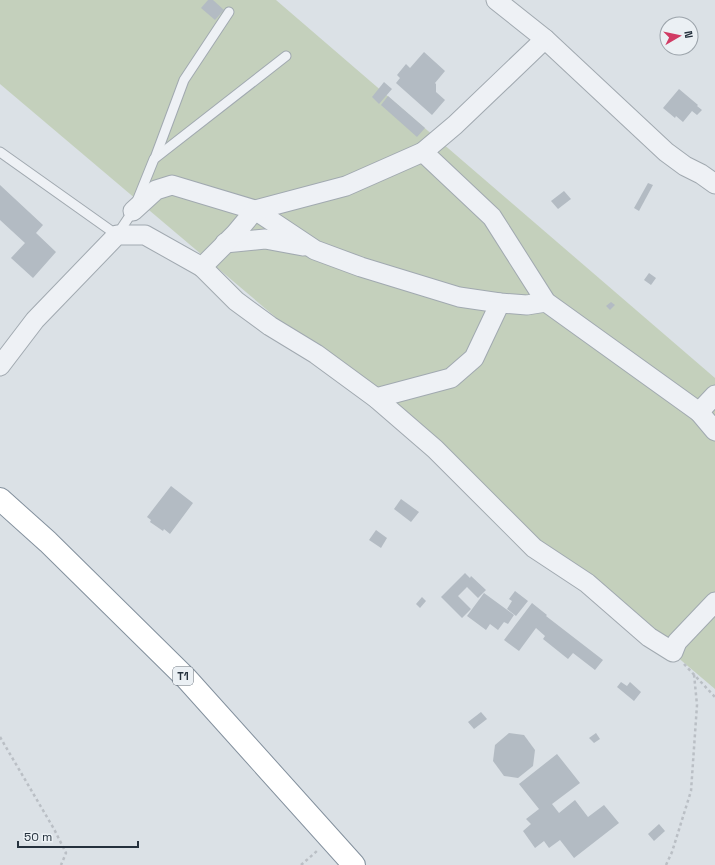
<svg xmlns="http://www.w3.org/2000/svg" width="715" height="865" font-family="'Space Grotesk',sans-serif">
<rect width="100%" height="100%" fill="#dbe1e6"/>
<!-- green -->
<polygon fill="#c4d0bc" points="0,0 276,0 715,378 715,689 0,84"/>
<!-- building -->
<g fill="#b3bbc3">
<polygon points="208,0 213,0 224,10 215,20 201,8"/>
<polygon points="424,52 445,71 435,83 436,84 436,92 445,100 432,115 396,83 400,78 397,75 406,64 410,68"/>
<polygon points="384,82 392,89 379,104 372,97"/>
<polygon points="679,89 698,105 697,106 702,110 697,115 692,111 683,122 676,116 675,118 663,108"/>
<polygon points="388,96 425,128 417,137 381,105"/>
<polygon points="648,183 653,185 639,211 634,208"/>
<polygon points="0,185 43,225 36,233 56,252 33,278 11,258 25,243 0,220"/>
<polygon points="564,191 571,199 558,209 551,201"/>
<polygon points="649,273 656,278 651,285 644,280"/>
<polygon points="611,302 615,305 610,310 606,306"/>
<polygon points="171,486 193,503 170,534 164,529 163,531 150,522 151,520 147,517"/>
<polygon points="401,499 419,512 411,522 394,509"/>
<polygon points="376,530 387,538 381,548 369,540"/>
<polygon points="465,573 470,578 471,576 486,590 478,598 467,587 458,596 471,609 462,618 441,597"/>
<polygon points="515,591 528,601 516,616 507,609 512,601 509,599"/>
<polygon points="484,593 514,615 508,624 504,622 498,630 490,624 486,630 467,616"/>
<polygon points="422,597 426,601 420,608 416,604"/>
<polygon points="532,603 547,615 546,616 603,660 595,670 573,653 568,659 543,639 545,636 536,628 519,651 504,640"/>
<polygon points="621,682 627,686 630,682 641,692 634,701 617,687"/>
<polygon points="481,712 487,719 474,729 468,722"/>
<polygon points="509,733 524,735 535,750 533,766 518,778 504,776 493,761 495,745"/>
<polygon points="596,733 600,739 594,743 589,738"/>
<polygon points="557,754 580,783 552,804 559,813 575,800 588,817 604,805 619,823 574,858 560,840 549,848 544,841 535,848 523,831 531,824 526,819 539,809 519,784"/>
<polygon points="659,824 665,831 654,841 648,834"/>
</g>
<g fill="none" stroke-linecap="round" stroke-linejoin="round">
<!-- service casing -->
<g stroke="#a1a9b0" stroke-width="11">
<g id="service">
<polyline points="0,152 117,235 133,211 154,159 286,56"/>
<polyline points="155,158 184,80 229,12"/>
</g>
</g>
<!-- minor casing -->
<g stroke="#a1a9b0" stroke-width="21">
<g id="minor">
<polyline points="496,0 545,39 666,152 685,166 701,174 715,184"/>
<polyline points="423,152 492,217 546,302 699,412 715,431"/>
<polyline points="133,211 156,190 172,185 255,210 315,250 361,267 459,297 500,303 527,305 546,302"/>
<polyline points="225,243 265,239 303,246"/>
<polyline points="202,267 236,301 270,326 316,354 376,398 435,449 534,548 587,583 649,637 673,652 677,642 715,602"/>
<polyline points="0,366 35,320 117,235 145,235 202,267 235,234 255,210 346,186 423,152 455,125 545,39"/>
<polyline points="376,398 451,378 474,358 500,303"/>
<polyline points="699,412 715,395"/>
</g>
</g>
<!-- trunk casing -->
<g stroke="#83909d" stroke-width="24">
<polyline id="trunk" points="0,499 48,542 186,678 354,865"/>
</g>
<!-- path -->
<g stroke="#babfc5" stroke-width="2.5" stroke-dasharray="3 3" stroke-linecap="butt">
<polyline points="684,664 715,697"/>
<polyline points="0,737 54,829 66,853 61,865"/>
<polyline points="301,865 317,851"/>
<polyline points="666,865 672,852 691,791 697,705 694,674"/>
</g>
<!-- service -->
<use href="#service" stroke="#eef1f5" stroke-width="9"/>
<!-- minor -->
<use href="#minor" stroke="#eef1f5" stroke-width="19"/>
<!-- trunk -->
<use href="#trunk" stroke="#fff" stroke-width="22"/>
</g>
<g text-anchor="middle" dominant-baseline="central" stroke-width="3" stroke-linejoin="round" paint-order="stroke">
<!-- shield labels -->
<rect fill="#ebf0f4" stroke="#606a74" stroke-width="1" x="173" y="667" width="20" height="18" rx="3"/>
<g font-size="11" font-weight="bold" fill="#25313d">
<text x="183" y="676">T1</text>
</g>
</g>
<!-- north arrow -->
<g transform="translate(679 36) rotate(81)"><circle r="19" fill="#ebf0f4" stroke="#9ca4ab"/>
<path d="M0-3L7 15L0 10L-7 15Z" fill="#d13b64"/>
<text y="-6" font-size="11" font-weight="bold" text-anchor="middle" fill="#25313d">N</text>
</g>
<!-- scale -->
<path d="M18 841v6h120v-6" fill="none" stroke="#25313d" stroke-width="2"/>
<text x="24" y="841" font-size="12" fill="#25313d" stroke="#ebf0f4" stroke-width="3" paint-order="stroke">50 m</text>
</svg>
